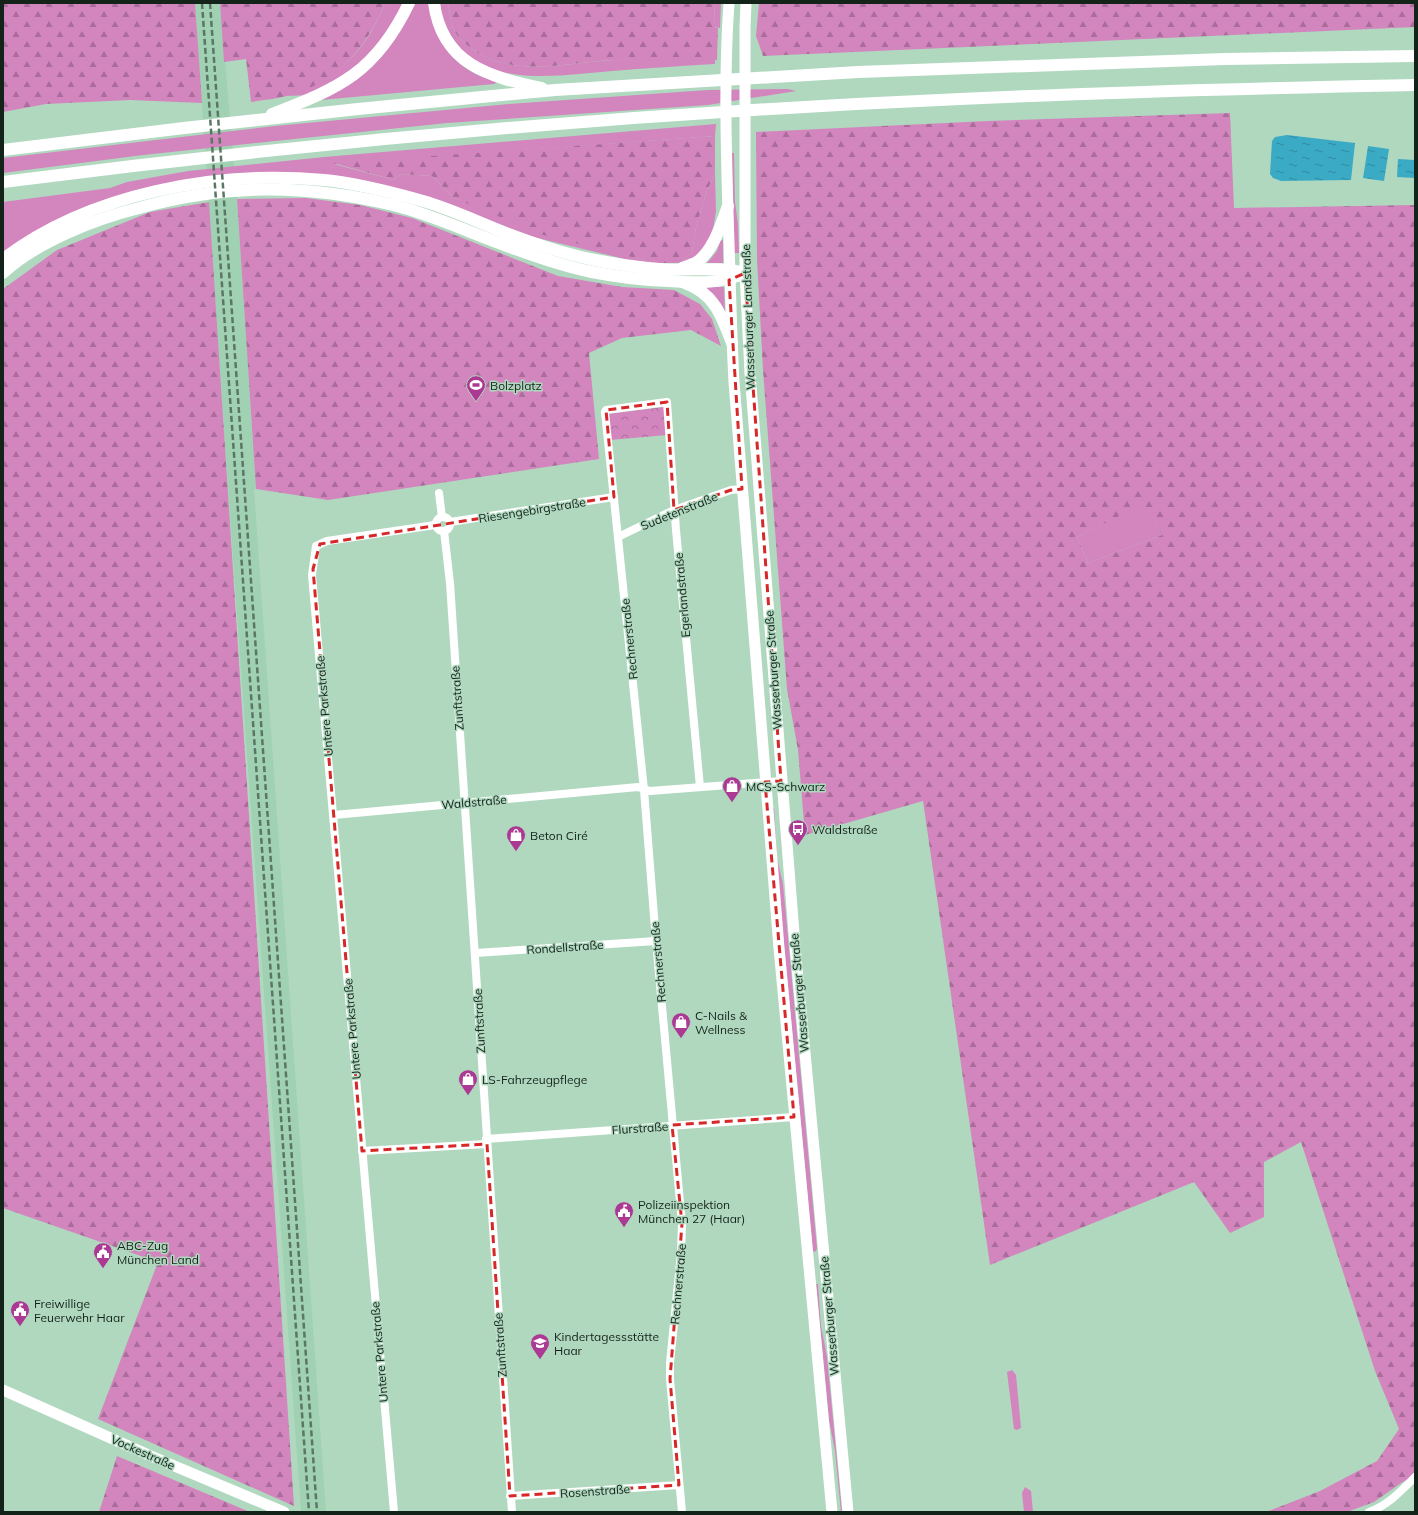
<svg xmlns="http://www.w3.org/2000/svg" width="1418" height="1515" font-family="Mulish,sans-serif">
<defs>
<pattern id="forest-firs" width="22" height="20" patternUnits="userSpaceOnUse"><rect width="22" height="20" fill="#d385be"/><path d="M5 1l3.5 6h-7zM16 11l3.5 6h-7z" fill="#aa6c9a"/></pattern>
<pattern id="park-crowns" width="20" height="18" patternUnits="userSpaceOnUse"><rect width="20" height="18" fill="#d385be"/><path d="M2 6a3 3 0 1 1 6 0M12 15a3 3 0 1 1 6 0" fill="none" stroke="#aa6c9a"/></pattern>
<pattern id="water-ripples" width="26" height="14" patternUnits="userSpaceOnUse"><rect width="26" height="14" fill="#3baac5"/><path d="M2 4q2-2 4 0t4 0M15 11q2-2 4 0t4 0" fill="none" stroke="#308a9f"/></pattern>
</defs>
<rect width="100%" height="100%" fill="#b0d8bf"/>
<!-- built -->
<polygon fill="#a1d1b3" points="195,3 220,3 237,199 256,489 254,489 326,1512 301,1512 228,488"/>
<!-- grass -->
<g fill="#d385be">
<path d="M385,3H404L377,47L350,73L310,95L287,96C339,76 364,55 385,3Z"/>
<path d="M413,3H429C435,43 454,70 495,81L496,83L494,84L321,100L356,80L372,67Z"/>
<path d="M440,3H448C450,12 450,25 455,32C460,40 468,46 475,51C516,78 569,62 615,60C648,58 682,59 715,60V64C681,66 646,68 612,71C562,75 482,90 452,37C445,26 441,16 440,3Z"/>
<polygon points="715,3 721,3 720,28 714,27"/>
<polygon points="788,89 796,91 708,105 447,123 143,155 3,173 3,158 275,126 509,104 708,90"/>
<polygon points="716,124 715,136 334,164 394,180 401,174 432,176 454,198 613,252 656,263 629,260 533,237 438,201 311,174 239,173 170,183 3,254 3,202 110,188 127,182 188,171 324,157"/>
<polygon points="732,153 734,153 735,202 738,224 739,253 733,253"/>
<polygon points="715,173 716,211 713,230 709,241 696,257 680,263 692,252 696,227 707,191"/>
<polygon points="723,240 723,263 707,263 717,251 720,241"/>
<polygon points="702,287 724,287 725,314 717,298"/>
<polygon points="1143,503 1162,535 1088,563 1077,537"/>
<polygon points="771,808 774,808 777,858 783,884 817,1248 816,1251 813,1252"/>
<polygon points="816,1284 818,1284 821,1326 827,1357 842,1512 841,1512 835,1451 829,1420"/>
<polygon points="1012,1370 1016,1375 1021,1428 1017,1430 1014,1429 1007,1372"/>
<polygon points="1025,1487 1031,1491 1033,1512 1024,1512 1022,1493"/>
</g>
<!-- forest -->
<g fill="url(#forest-firs)" fill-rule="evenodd">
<polygon points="3,3 195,3 202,103 130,100 46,104 3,112"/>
<path d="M220,3H385C366,49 337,82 287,96C275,99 263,100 251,102L246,59L224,62Z"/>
<path d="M448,3H715L714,27L718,28L717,60C683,62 648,58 614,60C568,62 516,78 475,51C468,46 460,40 455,32C450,25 450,12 448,3Z"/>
<polygon points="759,3 1415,3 1415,27 763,56 756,36"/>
<path d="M1230,113L1234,208L1415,205V1478L1404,1481L1374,1502L1347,1512H1266L1320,1491L1377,1461L1399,1429L1375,1371L1301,1142L1264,1162V1217L1230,1233L1194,1182L990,1265L923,801L805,835L798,750L787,689L763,370L757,260L756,132L988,121ZM1143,504L1162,535L1088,563L1077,537Z"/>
<polygon points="715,136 715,173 707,191 696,227 692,252 680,263 656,263 543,235 454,198 432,176 401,174 394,180 333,163"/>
<polygon points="306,198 360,205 412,218 558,276 622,287 674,290 700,304 712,319 721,346 691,330 622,338 589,353 599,459 328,500 256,489 237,199"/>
<polygon points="209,202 294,1506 98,1419 158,1262 3,1208 3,289 57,250 150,212"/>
<polygon points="117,1456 250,1512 99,1512"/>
</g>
<!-- park -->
<polygon fill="url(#park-crowns)" points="664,407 667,435 610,440 607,414"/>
<!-- water -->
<g fill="url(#water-ripples)">
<polygon points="1287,135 1355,143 1351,180 1281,181 1273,178 1270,174 1272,141 1275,137"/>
<polygon points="1368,146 1389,149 1384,181 1363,178"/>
<polygon points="1398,159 1415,160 1415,178 1397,177"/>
</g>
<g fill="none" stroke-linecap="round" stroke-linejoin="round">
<!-- minor -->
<g stroke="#fff" stroke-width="8">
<polyline points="439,493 442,517"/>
<circle cx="443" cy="524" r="7"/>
<polyline points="450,522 614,497"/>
<polyline points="444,531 450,583 512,1512"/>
<polyline points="618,537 674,510 731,490 742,489"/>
<polyline points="334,815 638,787 650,791 781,781"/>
<polyline points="475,953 656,941"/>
<polyline points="486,1139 794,1117"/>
<polyline points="362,1151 487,1144"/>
<polyline points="510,1496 679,1485"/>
<polyline points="394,1512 312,575 316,546 327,541 435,525"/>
<polyline points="682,1512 670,1379 670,1363 681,1253 682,1224 656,941 644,790 605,412 606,410 667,402 676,530 700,787"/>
<path d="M1369,1512C1388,1505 1400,1492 1415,1477"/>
</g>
<!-- major -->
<g stroke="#fff" stroke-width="11">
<path d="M729,3C724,72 726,143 728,212C730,269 731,325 734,382L779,948L832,1512"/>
<polyline points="746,3 745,27 745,273 750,373 795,946 848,1512"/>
<polyline points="3,1390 153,1457 284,1512"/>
</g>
<!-- highway -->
<g stroke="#fff" stroke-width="12">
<path d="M434,3C442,64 489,77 542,88"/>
<path d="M272,114C340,88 376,72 409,3"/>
<polyline points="3,150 184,128 358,109 555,90 858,72 1225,59 1415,56"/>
<path d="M3,182C320,141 640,113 960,99C1111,92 1263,88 1415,85"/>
<path d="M3,259C90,193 217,170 324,180C357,183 391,192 423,201C451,209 478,222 506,233C535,244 565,254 595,260C616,264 639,268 660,269C689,271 718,266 745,273"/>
<path d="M682,268C687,266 693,264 697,262C714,250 721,224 728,206"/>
<path d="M3,273C36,242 95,219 139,208C226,184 304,184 393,205C430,214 466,231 502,244C531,255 562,266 592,272C617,277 643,280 669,281C697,283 719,284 745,273"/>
<path d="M685,283C714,293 722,316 732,343"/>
</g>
<!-- rail -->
<g stroke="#5b7665" stroke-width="2.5" stroke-dasharray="6 3" stroke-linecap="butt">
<polyline points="202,3 309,1512"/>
<polyline points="210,3 317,1512"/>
</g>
</g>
<!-- marked area -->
<path fill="none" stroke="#d62828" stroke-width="3" stroke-dasharray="8 5" stroke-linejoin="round" d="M745,273L781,781L765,782L794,1117L672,1125L682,1224L670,1379L679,1485L510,1496L487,1144L362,1151L313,569L320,544L614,497L606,410L667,402L674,510L731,490L742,489L729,280Z"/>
<!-- icons -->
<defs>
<g id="stadium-pin" transform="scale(1)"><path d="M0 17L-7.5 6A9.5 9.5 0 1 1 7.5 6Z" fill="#ac3993" stroke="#b0d8bf"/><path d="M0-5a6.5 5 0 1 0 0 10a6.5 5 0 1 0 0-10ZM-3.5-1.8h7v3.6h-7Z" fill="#fff"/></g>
<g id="shop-pin" transform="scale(1)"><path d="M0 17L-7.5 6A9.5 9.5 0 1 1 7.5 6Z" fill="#ac3993" stroke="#b0d8bf"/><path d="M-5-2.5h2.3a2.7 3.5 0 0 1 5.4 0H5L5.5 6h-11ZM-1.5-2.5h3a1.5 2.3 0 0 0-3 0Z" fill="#fff"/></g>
<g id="bus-pin" transform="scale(1)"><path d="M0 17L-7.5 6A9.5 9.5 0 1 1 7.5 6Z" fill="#ac3993" stroke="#b0d8bf"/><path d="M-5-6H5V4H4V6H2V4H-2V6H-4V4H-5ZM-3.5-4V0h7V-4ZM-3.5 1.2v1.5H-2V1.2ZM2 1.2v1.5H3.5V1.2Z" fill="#fff"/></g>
<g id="civic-pin" transform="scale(1)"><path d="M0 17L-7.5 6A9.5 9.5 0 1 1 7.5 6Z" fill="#ac3993" stroke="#b0d8bf"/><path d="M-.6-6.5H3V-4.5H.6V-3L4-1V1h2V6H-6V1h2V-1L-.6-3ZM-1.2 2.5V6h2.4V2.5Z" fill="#fff"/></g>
<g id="school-pin" transform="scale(1)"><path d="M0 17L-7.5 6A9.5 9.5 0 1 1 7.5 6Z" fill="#ac3993" stroke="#b0d8bf"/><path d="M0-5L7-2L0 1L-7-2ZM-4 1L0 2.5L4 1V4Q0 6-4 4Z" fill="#fff"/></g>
</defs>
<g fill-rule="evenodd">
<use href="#stadium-pin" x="476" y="385"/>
<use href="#shop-pin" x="732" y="786"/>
<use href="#bus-pin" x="798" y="829"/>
<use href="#shop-pin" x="516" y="835"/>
<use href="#shop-pin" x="681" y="1022"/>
<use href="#shop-pin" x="468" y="1079"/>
<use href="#civic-pin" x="624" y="1211"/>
<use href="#civic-pin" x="103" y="1252"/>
<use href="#civic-pin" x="20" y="1310"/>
<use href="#school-pin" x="540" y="1343"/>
</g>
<g text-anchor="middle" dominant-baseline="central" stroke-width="3" stroke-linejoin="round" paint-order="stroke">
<!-- street labels -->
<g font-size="12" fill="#14231a" stroke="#b0d8bf">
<text transform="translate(748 317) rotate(-92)">Wasserburger Landstraße</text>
<text transform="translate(532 510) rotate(-9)">Riesengebirgstraße</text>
<text transform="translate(679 511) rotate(-22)">Sudetenstraße</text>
<text transform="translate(682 595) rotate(-95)">Egerlandstraße</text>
<text transform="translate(629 639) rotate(-96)">Rechnerstraße</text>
<text transform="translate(773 670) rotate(-94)">Wasserburger Straße</text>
<text transform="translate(457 698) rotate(-94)">Zunftstraße</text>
<text transform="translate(324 706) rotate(-95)">Untere Parkstraße</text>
<text transform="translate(474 802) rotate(-5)">Waldstraße</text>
<text transform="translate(565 947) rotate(-4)">Rondellstraße</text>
<text transform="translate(658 962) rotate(-95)">Rechnerstraße</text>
<text transform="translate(799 993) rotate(-95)">Wasserburger Straße</text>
<text transform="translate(479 1021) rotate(-93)">Zunftstraße</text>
<text transform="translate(352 1029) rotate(-95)">Untere Parkstraße</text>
<text transform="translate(640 1128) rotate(-4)">Flurstraße</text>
<text transform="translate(678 1284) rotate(-85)">Rechnerstraße</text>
<text transform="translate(829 1316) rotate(-95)">Wasserburger Straße</text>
<text transform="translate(500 1345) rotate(-94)">Zunftstraße</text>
<text transform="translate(379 1352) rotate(-95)">Untere Parkstraße</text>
<text transform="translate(143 1452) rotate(24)">Vockestraße</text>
<text transform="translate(595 1491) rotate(-4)">Rosenstraße</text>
</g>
<!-- poi labels -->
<g font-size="12" fill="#14231a" stroke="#b0d8bf" text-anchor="start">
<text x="490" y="385">Bolzplatz</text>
<text x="746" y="786">MCS-Schwarz</text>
<text x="812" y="829">Waldstraße</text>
<text x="530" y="835">Beton Ciré</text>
<text x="695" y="1015">C-Nails &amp;<tspan x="695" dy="14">Wellness</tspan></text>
<text x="482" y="1079">LS-Fahrzeugpflege</text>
<text x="638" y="1204">Polizeiinspektion<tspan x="638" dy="14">München 27 (Haar)</tspan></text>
<text x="117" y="1245">ABC-Zug<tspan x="117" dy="14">München Land</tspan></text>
<text x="34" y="1303">Freiwillige<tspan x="34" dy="14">Feuerwehr Haar</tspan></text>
<text x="554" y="1336">Kindertagessstätte<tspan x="554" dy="14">Haar</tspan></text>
</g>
</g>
<!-- border -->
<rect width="1418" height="1515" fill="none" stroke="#14231a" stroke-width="8"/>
</svg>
